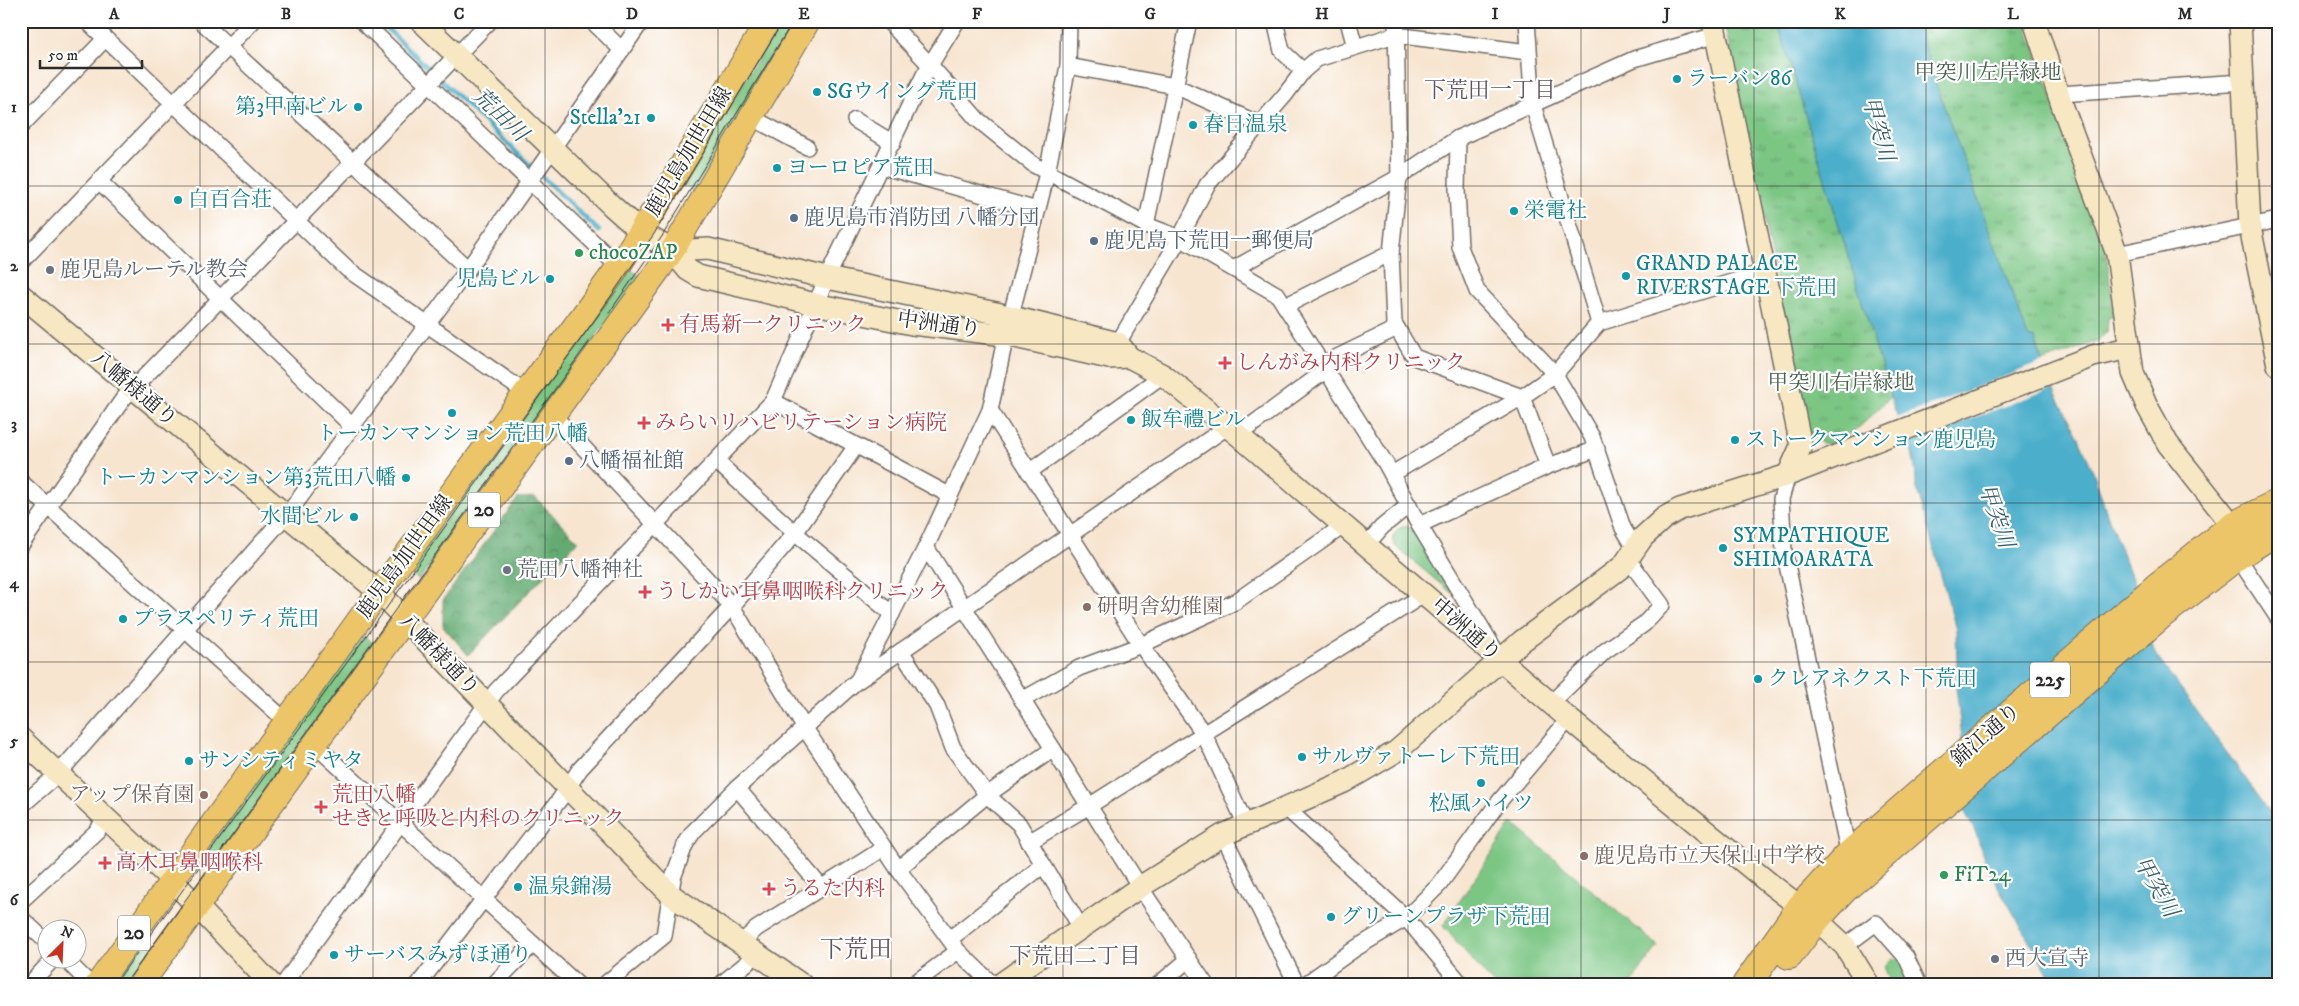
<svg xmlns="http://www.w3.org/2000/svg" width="2299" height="1006" font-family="'IM FELL DW Pica','Noto Serif JP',serif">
<defs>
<pattern id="forest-crowns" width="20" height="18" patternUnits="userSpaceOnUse" patternTransform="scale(1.25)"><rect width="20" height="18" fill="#64ab72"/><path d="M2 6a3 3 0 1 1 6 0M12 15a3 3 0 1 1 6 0" fill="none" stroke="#538b5e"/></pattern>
<pattern id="park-tufts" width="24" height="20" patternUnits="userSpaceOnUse" patternTransform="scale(1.25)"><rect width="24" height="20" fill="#7bc684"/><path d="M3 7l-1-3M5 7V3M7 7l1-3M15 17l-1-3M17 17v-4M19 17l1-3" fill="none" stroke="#65a16c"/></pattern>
</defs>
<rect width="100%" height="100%" fill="#fff"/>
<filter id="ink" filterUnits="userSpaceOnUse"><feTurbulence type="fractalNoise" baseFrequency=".02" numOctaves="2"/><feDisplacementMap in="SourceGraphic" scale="10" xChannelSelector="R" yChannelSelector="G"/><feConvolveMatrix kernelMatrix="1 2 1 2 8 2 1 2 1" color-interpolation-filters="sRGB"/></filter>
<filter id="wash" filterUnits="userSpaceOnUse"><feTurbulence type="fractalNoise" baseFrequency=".0096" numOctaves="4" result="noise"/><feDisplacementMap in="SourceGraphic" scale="20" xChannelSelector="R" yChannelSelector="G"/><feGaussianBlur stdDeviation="1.12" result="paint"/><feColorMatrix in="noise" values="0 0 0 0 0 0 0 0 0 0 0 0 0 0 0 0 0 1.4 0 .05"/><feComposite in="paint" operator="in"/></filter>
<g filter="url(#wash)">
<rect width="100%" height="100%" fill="#f7e5d0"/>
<!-- green -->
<g fill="#7bc684" stroke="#537858">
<polygon points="781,21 798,21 694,191 682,184"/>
<polygon points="628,268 640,276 419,580 408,572"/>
<path d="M1406,526L1415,530L1454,595L1396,547C1390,537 1395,528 1406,526Z"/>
<polygon points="363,636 374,644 212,869 200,860"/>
<polygon points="1512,823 1658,946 1630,985 1494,985 1443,926"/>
<polygon points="144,937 155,946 128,985 110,985"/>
</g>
<!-- forest -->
<polygon fill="url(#forest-crowns)" stroke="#486b4e" points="535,497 578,541 468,655 443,626 443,600 518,498"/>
<!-- park -->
<g fill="url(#park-tufts)" stroke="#537858">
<path d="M1724,21H1777L1890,394L1889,398C1877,410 1832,461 1816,438L1808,439Z"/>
<polygon points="1917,21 2025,21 2106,250 2114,316 2108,318 2107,332 2099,340 2043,362 2035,339 2028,337 1933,76"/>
<polygon points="1893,958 1901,959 1912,985 1891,985 1884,966"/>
</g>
<!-- water -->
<path fill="#4cafcb" stroke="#3c6d7b" d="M1777,21H1917L1933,76L2028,337L2035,339L2047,377L2079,438L2093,471L2108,517L2134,583L2155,654L2278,823V985H2055L1986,866L1976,833L1964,810L1962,738L1956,687L1957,663L1956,629L1916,485C1916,473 1915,462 1911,450C1908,438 1889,400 1890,394Z"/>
<!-- pier -->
<polygon fill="#f7e5d0" points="2045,361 2055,387 1907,443 1897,418"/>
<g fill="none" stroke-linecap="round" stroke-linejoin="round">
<!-- stream -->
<polyline stroke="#4cafcb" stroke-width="4.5" points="379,21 599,231"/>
</g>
</g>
<g filter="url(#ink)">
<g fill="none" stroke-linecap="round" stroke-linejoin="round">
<!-- street casing -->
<g stroke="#726c65" stroke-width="18">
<g id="street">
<polyline points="87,21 347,269 526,393"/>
<polyline points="201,21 468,269"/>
<polyline points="362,21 618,266"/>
<polyline points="592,21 622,50"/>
<polyline points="888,21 930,65 977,119 1034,165 1146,225 1180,238 1278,295 1386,464 1419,525 1495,650"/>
<polyline points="1275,21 1282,51 1303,71"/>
<polyline points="1348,21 1355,47"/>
<polyline points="1396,21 1399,177 1391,253 1394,323 1414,357 1522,397 1548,466"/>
<polyline points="1527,21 1533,105 1599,323"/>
<polyline points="1068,66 1175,86 1259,124"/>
<polyline points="2059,94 2243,82"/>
<polyline points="751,117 807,147"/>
<polyline points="855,120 893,143"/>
<polyline points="21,126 105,39"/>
<polyline points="1458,138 1457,190 1460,247 1477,291 1555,374 1592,437 1623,528 1635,548"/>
<polyline points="881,166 1037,210"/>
<polyline points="99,181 352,426"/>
<polyline points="1146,225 1189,21"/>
<polyline points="2117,254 2278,220"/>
<polyline points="21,262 253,21"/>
<polyline points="1235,268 1399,177 1458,138 1634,59 1716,35"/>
<polyline points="1285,306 1391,253"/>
<polyline points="1118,343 1180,238 1207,185 1285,95 1303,71 1317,59 1395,35 1528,52"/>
<polyline points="1321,365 1397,328"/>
<polyline points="773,401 949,495"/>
<polyline points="990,410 1141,645 1204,734 1246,825"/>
<polyline points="553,415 732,606 804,727 898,869 958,951 988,980 997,985"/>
<polyline points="1238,435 1325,371"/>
<polyline points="716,461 795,533 892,614"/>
<polyline points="1029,472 1163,375"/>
<polyline points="1392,474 1522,397 1555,374 1599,323 1764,272"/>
<polyline points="1788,475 1781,499 1784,551 1849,855"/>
<polyline points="21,482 286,721"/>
<polyline points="1419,525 1548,466 1597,449"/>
<polyline points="1367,544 1382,527 1409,505"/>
<polyline points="21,545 123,399 490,21"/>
<polyline points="926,547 1140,887 1206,985"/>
<polyline points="2237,556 2278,618"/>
<polyline points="901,651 937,706 953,748 987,795 1019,824 1081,928"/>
<polyline points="859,680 1227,427"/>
<polyline points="1022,700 1079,668 1141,645 1235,602 1343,526"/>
<polyline points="1551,703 1605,651 1644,624 1662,605 1628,559"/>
<polyline points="315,745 578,985"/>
<polyline points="737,788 821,887"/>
<polyline points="21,806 58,774 293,507 468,269 642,21"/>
<polyline points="1285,807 1406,918 1462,985"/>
<polyline points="1223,835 1297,985"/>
<polyline points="1029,842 1089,806 1425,594"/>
<polyline points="898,869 987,795 1053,749"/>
<polyline points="21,901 98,830 105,817"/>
<polyline points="21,918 48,943"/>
<polyline points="950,939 1042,866"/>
<polyline points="741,943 756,929 884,848"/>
<polyline points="1845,946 1876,923 1906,957 1919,985"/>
<polyline points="64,958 91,985"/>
<polyline points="29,985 54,958"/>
<polyline points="283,985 496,691 773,401 827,278 924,75 957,21"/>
<polyline points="418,985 560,799 580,769 732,606 795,533 856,446"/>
<polyline points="493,985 533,944"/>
<polyline points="604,985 664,936 673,878 685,845 693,832 737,788 858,680 926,547 990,410 1006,335 1047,173 1068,66 1069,21"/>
<polyline points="720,985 758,954"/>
<polyline points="912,985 958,951"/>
<polyline points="1158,985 1189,959"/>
<polyline points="1304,985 1356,948 1406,918 1439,885 1498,803 1569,719"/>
</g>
</g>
<!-- secondary casing -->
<g stroke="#726c65" stroke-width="24">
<g id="secondary">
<polyline points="421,21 612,206 640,231 672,251 688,270 698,276 815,304 912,324 1006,335 1109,358 1129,357"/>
<polyline points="1713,21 1801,446 1788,475"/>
<polyline points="2034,21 2061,102 2117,254 2133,373 2147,406 2168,444 2233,526 2235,541"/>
<polyline points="2240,21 2250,227 2278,365"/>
<polyline points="672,251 708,249 827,278 996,313 1118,343 1129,357 1163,375 1238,435 1569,719 1769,883 1816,919 1845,946 1869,985"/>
<polyline points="21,295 379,592 671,895 802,985"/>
<polyline points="21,739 172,880 272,985"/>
<polyline points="999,985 1140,887 1223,835 1344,782 1397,751 1522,641 1623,566 1643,537 1664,518 1680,509 1788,475 2093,356 2129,348"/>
</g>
</g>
<!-- primary casing -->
<g stroke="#726c65" stroke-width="26">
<g id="primary">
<polyline points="97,985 379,592 614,273 670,185 768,21"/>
<polyline points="140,985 672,251 808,21"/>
</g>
</g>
<!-- highway casing -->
<g stroke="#726c65" stroke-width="30">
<g id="highway">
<polyline points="1789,955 1816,919 1845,888 2162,614 2237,556 2278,530"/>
<polyline points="1746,985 1801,907 1849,855 2156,588 2233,526 2278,503"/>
</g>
</g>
<!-- street -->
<use href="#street" stroke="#fff" stroke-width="15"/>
<!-- secondary -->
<use href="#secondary" stroke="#f7e8c3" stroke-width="21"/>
<!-- primary -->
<use href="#primary" stroke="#ecc569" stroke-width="24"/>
<!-- highway -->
<use href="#highway" stroke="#ecc569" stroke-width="28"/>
<!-- tram -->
<g stroke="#2b2b2b" stroke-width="1">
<polyline points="609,313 661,238 793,21"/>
<polyline points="114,985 593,322 654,234 783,21"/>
<polyline points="124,985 589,342"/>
</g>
</g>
</g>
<!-- grid -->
<path fill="none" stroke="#2b2b2b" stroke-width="1" stroke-opacity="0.55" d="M200,21V985M373,21V985M545,21V985M718,21V985M891,21V985M1063,21V985M1236,21V985M1408,21V985M1581,21V985M1754,21V985M1926,21V985M2099,21V985M21,186H2278M21,344H2278M21,503H2278M21,662H2278M21,820H2278"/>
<!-- markers -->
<g fill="#0f9aa8" stroke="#fff" stroke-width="2">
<circle cx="1677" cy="79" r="5"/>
<circle cx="817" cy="92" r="5"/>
<circle cx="358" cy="107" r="5"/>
<circle cx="651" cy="118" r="5"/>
<circle cx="1193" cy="125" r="5"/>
<circle cx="777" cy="168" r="5"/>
<circle cx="178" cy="200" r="5"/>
<circle cx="1514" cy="211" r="5"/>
<circle cx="1626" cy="276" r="5"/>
<circle cx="550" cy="279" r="5"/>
<circle cx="452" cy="413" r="5"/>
<circle cx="1131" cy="420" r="5"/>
<circle cx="1735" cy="440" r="5"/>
<circle cx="406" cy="478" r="5"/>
<circle cx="354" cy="517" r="5"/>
<circle cx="1723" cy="548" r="5"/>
<circle cx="123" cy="619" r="5"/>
<circle cx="1758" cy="679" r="5"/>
<circle cx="1302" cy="757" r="5"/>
<circle cx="189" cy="761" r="5"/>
<circle cx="1481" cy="783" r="5"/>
<circle cx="518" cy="887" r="5"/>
<circle cx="1331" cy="917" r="5"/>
<circle cx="334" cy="955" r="5"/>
</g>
<g fill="#5c6f8a" stroke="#fff" stroke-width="2">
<circle cx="794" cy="218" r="5"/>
<circle cx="1094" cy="241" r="5"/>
<circle cx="569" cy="461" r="5"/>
</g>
<g fill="#2e9e5b" stroke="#fff" stroke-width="2">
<circle cx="579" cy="253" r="5"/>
<circle cx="1944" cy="875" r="5"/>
</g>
<g fill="#6b7280" stroke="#fff" stroke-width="2">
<circle cx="50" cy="270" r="5"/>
<circle cx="507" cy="570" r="5"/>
<circle cx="1995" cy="959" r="5"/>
</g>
<g fill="#e0444e" stroke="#fff" stroke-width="2">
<path d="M665.5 317.5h5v5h5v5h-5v5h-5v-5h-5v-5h5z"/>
<path d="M1222.5 355.5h5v5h5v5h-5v5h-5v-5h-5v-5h5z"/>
<path d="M641.5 415.5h5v5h5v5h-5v5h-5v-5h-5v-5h5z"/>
<path d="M642.5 584.5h5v5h5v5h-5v5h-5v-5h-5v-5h5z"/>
<path d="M318.5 799.5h5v5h5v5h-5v5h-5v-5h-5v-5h5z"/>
<path d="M102.5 855.5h5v5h5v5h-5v5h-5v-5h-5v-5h5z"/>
<path d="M766.5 881.5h5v5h5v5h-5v5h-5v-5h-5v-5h5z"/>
</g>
<g fill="#8d6e63" stroke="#fff" stroke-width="2">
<circle cx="1087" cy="607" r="5"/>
<circle cx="204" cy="795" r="5"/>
<circle cx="1584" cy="856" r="5"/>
</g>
<g text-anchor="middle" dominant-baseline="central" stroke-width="4.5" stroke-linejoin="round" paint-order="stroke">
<!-- shield labels -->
<g fill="#fff" stroke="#6b6b6b" stroke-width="1">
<rect x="468" y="492.5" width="32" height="35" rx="4"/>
<rect x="2030" y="662.5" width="40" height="35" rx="4"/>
<rect x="118" y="915.5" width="32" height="35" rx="4"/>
</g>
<g font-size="20" font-weight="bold" fill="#2b2b2b">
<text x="484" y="510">20</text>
<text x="2050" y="680">225</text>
<text x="134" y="933">20</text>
</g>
<!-- park labels -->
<g font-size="21" fill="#47614a" stroke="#fff">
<text x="1988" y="73">甲突川左岸緑地</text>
<text x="1841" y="383">甲突川右岸緑地</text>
</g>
<!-- culture labels -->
<g font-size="21" fill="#0d838f" stroke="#fff" text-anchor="start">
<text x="1687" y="79">ラーバン86</text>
<text x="827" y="92">SGウイング荒田</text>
<text x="348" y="107" text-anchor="end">第3甲南ビル</text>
<text x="641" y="118" text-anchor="end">Stella’21</text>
<text x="1203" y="125">春日温泉</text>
<text x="787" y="168">ヨーロピア荒田</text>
<text x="188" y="200">白百合荘</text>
<text x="1524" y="211">栄電社</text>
<text x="1636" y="264">GRAND PALACE<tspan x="1636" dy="24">RIVERSTAGE 下荒田</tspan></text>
<text x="540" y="279" text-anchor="end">児島ビル</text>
<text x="1141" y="420">飯牟禮ビル</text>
<text x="452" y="434" text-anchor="middle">トーカンマンション荒田八幡</text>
<text x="1745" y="440">ストークマンション鹿児島</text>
<text x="396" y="478" text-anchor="end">トーカンマンション第3荒田八幡</text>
<text x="344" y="517" text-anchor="end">水間ビル</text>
<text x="1733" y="536">SYMPATHIQUE<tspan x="1733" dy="24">SHIMOARATA</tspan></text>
<text x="133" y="619">プラスペリティ荒田</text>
<text x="1768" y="679">クレアネクスト下荒田</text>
<text x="1312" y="757">サルヴァトーレ下荒田</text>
<text x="199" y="761">サンシティミヤタ</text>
<text x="1481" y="804" text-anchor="middle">松風ハイツ</text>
<text x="528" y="887">温泉錦湯</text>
<text x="1341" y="917">グリーンプラザ下荒田</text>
<text x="344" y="955">サーバスみずほ通り</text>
</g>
<!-- street labels -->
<g font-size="21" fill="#2b2b2b" stroke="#fff">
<text transform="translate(689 152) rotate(-59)">鹿児島加世田線</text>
<text transform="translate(939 325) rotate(8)">中洲通り</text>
<text transform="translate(134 389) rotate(40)">八幡様通り</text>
<text transform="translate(405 557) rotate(-54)">鹿児島加世田線</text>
<text transform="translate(1466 630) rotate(41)">中洲通り</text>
<text transform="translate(439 655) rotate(46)">八幡様通り</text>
<text transform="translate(1986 735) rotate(-41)">錦江通り</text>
</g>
<!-- service labels -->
<g font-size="21" fill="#4e5e75" stroke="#fff" text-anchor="start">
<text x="804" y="218">鹿児島市消防団 八幡分団</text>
<text x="1104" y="241">鹿児島下荒田一郵便局</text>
<text x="579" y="461">八幡福祉館</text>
</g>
<!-- leisure labels -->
<g font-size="21" fill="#27864d" stroke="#fff" text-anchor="start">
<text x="589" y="253">chocoZAP</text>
<text x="1954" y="875">FiT24</text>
</g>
<!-- worship labels -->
<g font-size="21" fill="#5b616d" stroke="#fff" text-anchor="start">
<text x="60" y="270">鹿児島ルーテル教会</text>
<text x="517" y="570">荒田八幡神社</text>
<text x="2005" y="959">西大宣寺</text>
</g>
<!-- health labels -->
<g font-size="21" fill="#be3a42" stroke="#fff" text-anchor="start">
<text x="679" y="325">有馬新一クリニック</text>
<text x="1236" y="363">しんがみ内科クリニック</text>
<text x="655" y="423">みらいリハビリテーション病院</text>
<text x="656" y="592">うしかい耳鼻咽喉科クリニック</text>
<text x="332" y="795">荒田八幡<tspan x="332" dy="24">せきと呼吸と内科のクリニック</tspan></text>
<text x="116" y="863">高木耳鼻咽喉科</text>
<text x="780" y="889">うるた内科</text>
</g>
<!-- education labels -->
<g font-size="21" fill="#785e54" stroke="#fff" text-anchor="start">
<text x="1097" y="607">研明舎幼稚園</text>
<text x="194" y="795" text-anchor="end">アップ保育園</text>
<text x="1594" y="856">鹿児島市立天保山中学校</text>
</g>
<!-- neighbourhood labels -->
<g font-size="22" fill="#63545e" stroke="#fff">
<text x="1490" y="90">下荒田一丁目</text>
<text x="1075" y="956">下荒田二丁目</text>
</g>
<!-- water labels -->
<g font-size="22" font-style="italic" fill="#38606b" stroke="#fff">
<text transform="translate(500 115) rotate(44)">荒田川</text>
<text transform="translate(1878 129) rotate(74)">甲突川</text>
<text transform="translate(1996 516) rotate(71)">甲突川</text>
<text transform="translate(2156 887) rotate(60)">甲突川</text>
</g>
<!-- quarter labels -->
<g font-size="24" fill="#63545e" stroke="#fff">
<text x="856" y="950">下荒田</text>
</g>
</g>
<!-- margin -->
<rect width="2299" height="1006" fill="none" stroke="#fff" stroke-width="55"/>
<!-- north arrow -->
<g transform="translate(62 944) rotate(24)"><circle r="24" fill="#ffffff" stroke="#aaaaaa"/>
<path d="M0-4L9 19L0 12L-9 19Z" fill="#c8321e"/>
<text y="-8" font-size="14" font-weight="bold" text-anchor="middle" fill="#2b2b2b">N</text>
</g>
<!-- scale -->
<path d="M40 60v8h102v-8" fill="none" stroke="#2b2b2b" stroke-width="2.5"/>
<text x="48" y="60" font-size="15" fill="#2b2b2b" stroke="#ffffff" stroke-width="4" paint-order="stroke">50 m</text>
<rect x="28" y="28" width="2244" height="950" fill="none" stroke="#2b2b2b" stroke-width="2"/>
<g font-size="16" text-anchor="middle" font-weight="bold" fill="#2b2b2b">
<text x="114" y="19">A</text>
<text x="286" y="19">B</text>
<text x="459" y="19">C</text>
<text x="632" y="19">D</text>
<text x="804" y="19">E</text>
<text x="977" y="19">F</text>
<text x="1150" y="19">G</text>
<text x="1322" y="19">H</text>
<text x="1495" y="19">I</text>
<text x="1667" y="19">J</text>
<text x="1840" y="19">K</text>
<text x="2013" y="19">L</text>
<text x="2185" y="19">M</text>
<text x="14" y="112">1</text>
<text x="14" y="271">2</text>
<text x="14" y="429">3</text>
<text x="14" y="588">4</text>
<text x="14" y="746">5</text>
<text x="14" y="905">6</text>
</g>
</svg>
